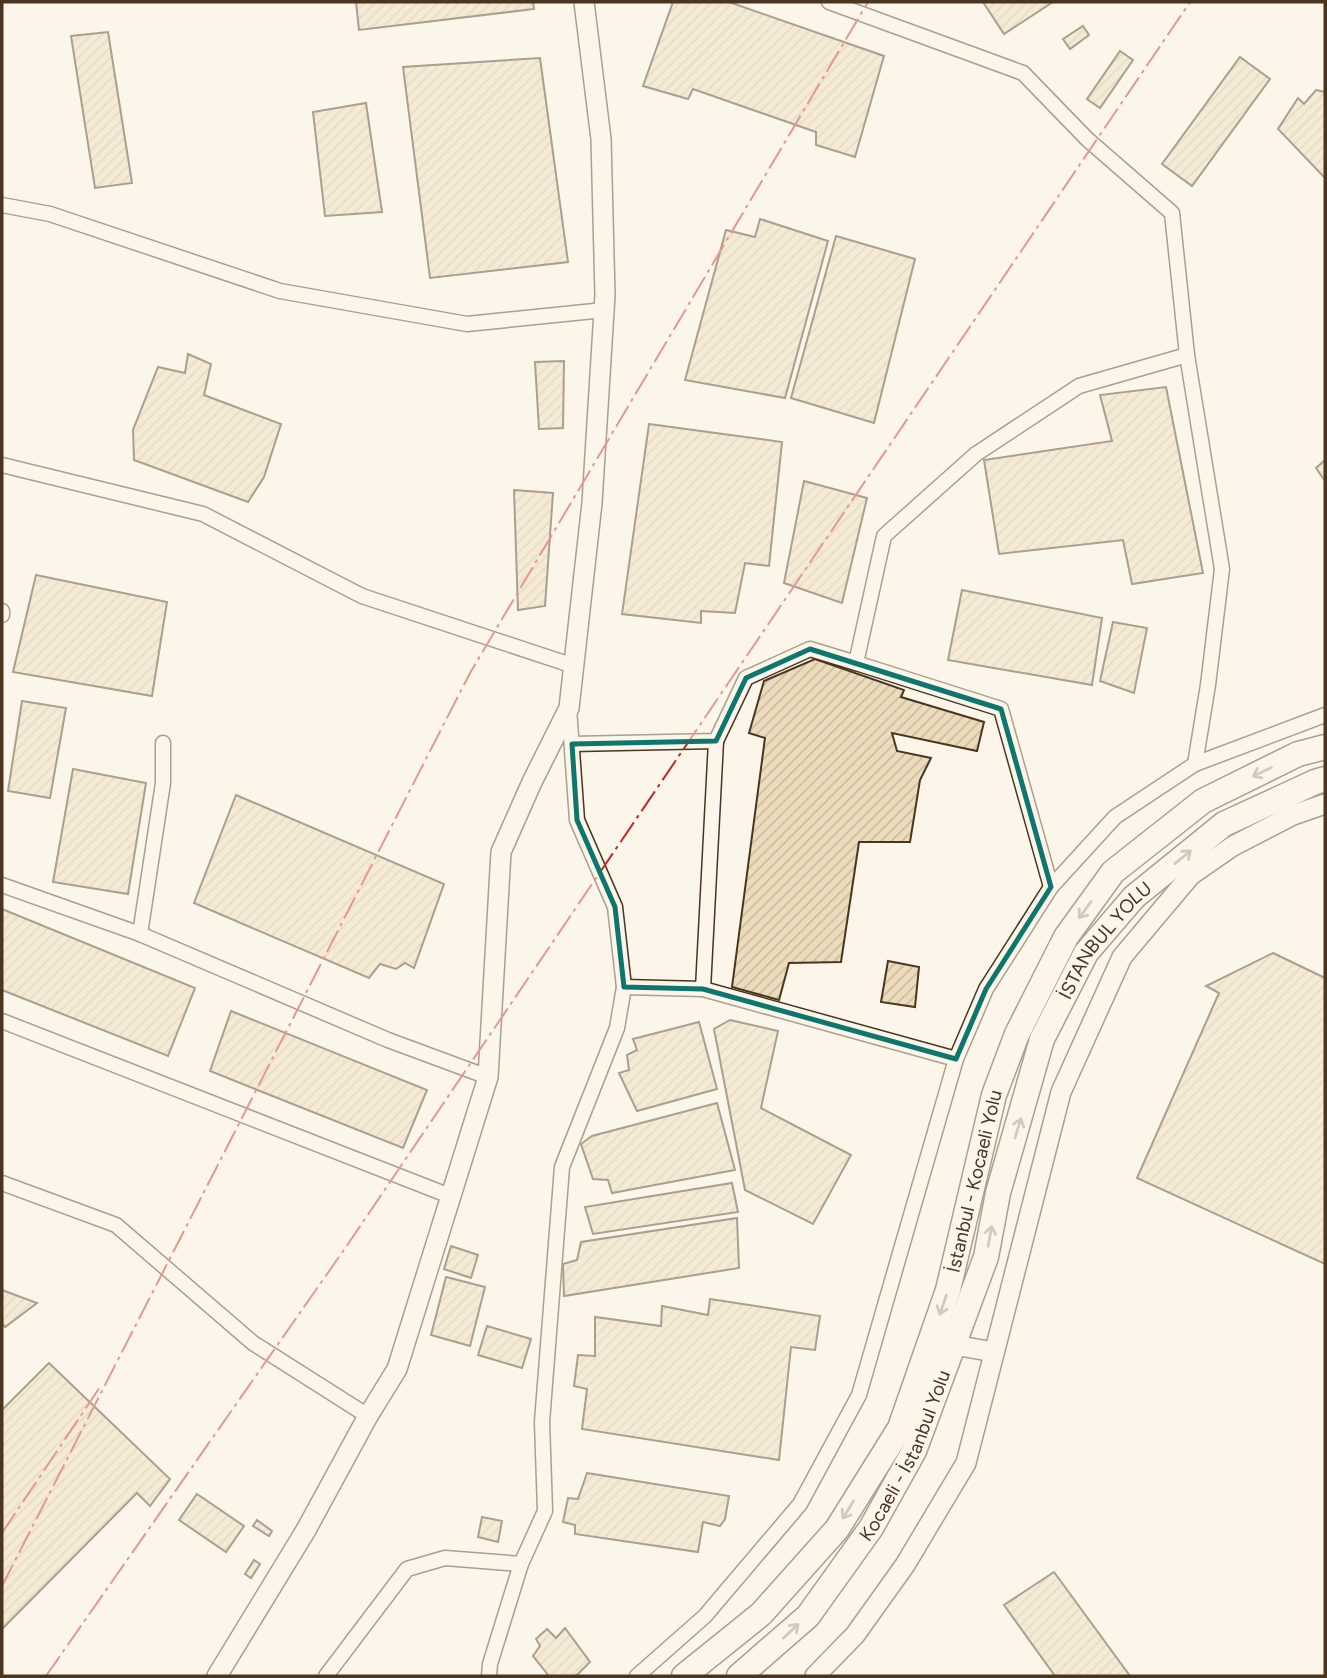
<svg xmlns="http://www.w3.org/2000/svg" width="1327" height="1678" font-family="Figtree,sans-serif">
<defs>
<pattern id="building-hatch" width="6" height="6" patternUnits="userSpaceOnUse" patternTransform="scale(1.75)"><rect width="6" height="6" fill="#ecdcbc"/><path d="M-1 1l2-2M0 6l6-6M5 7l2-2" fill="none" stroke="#ccbda1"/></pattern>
</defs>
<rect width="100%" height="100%" fill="#fbf6e9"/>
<!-- building -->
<g fill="url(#building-hatch)" stroke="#4a3520" stroke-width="2">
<polygon points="356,2 533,2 534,9 359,30"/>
<polygon points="673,2 729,2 884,56 855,157 816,145 816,132 693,89 688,99 643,86"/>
<polygon points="983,2 1053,2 1004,34"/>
<polygon points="1083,26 1089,35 1070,49 1063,39"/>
<polygon points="108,32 132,183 95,188 71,36"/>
<polygon points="1120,51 1133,60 1100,108 1087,99"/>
<polygon points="1240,57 1270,79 1192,186 1162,164"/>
<polygon points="540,58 568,262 430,278 403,67"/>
<polygon points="1316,90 1325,92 1325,178 1278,129 1298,98 1304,104"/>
<polygon points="366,103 382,212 325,216 313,112"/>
<polygon points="760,219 828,241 785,398 685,380 726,230 755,237"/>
<polygon points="836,236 915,259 874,423 791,398"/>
<polygon points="188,354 211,364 204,395 281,424 264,477 248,502 134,460 133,430 158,367 185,373"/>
<polygon points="564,361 563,428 539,429 535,362"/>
<polygon points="1166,387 1203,573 1132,584 1123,540 999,554 984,460 1112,441 1100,395"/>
<polygon points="649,424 782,442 769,566 745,563 735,613 701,611 701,623 622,614"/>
<polygon points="1325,460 1325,481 1316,468"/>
<polygon points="804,481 867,498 842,603 784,583"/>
<polygon points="514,490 553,493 545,606 518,610"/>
<polygon points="36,575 167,602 152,696 13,672"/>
<polygon points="962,590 1102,618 1092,685 948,660"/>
<polygon points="1113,622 1147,628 1134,693 1100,681"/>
<polygon points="815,659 904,690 901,697 984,722 977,751 892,733 897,751 931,758 920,780 910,842 859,842 841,962 789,963 779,1000 732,987 765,738 749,733 764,681"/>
<polygon points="22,701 66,708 50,798 8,791"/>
<polygon points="73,769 146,783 128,894 53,882"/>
<polygon points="236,795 444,884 414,968 405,963 396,969 380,964 369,978 194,903"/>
<polygon points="2,909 195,988 168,1056 2,990"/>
<polygon points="1273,953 1325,978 1325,1264 1137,1178 1219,993 1206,986"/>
<polygon points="888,961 919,967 915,1007 881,1002"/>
<polygon points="231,1011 427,1090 403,1148 210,1071"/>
<polygon points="730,1020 778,1031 761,1108 851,1155 813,1224 745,1190 714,1029"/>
<polygon points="699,1022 717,1089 637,1111 619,1073 629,1070 627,1055 637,1050 633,1039"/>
<polygon points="717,1103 735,1170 612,1193 608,1180 593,1179 581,1144 592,1136"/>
<polygon points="732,1183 738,1212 593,1234 585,1207"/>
<polygon points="737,1218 739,1268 564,1296 563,1264 577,1260 581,1242"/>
<polygon points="451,1246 478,1255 471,1278 444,1269"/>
<polygon points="446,1277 485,1287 470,1346 431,1335"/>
<polygon points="2,1290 37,1303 5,1327 2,1323"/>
<polygon points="710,1299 820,1316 815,1350 791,1347 779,1460 582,1429 587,1389 574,1386 578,1355 595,1356 595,1317 661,1326 662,1306 708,1315"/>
<polygon points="487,1326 531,1339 522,1368 478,1355"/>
<polygon points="49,1363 170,1479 150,1506 137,1493 2,1629 2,1410"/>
<polygon points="587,1473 729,1496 725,1519 720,1526 703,1522 698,1552 575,1534 575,1525 563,1522 568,1498 578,1499"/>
<polygon points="197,1494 244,1526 226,1552 179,1520"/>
<polygon points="482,1517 502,1521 498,1542 478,1537"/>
<polygon points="257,1520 272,1531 269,1536 253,1526"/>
<polygon points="254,1560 260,1564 251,1578 245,1574"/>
<polygon points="1054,1572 1130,1676 1055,1676 1004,1605"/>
<polygon points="565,1628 590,1662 576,1676 549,1676 533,1656 540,1646 536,1639 547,1629 556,1638"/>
</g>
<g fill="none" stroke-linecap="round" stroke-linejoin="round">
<!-- street casing -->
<g stroke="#4a3520" stroke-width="17">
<g id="street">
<polyline points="829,2 1023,73 1087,139 1172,213 1187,355 1222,569 1208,685 1195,764"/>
<polyline points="2,205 50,214 280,291 467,324 604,310"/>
<polyline points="2,465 203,514 362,596 574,666"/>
<polyline points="2,611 2,615"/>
<polyline points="856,663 1001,709 1051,887"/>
<polyline points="572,744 716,741 746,678 810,649 856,663 884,536 976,454 1079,386 1187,355"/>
<polyline points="2,885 140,934 163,783 163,743"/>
<polyline points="140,934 388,1040 488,1077"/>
<polyline points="624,987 703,989 956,1059"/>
<polyline points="703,989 716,741"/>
<polyline points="2,1021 450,1196"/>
<polyline points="2,1183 116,1225 253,1343 368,1416"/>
<polyline points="326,1676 407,1569 445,1558 521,1564"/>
<polyline points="489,1676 490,1664 521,1564 545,1511 542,1422 562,1167 617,1028 624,987 615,907 577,820 569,708"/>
<polyline points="637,1676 705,1616 800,1504 859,1395 956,1059 986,989 1051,887 1115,817 1195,764 1325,715"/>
</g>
</g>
<!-- secondary casing -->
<g stroke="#4a3520" stroke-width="22">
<g id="secondary">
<polyline points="954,1345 994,1352"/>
<polyline points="217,1676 306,1530 368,1416 397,1369 488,1077 501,852 532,782 569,708 592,503 605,295 601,139 584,2"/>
<polyline points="815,1676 855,1635 905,1565 966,1463 1061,1092 1122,957 1191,875 1233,846 1293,815 1325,804"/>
</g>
</g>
<!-- highway casing -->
<g stroke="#4a3520" stroke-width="27">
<g id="highway">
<path id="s1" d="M684,1676L761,1614L837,1529L900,1428L948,1290L994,1095L1017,1034L1066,937L1113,872L1203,801L1298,754L1325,747"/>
<path id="s2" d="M739,1676L808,1616L871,1528L914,1451L986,1257L998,1193L1042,1039L1086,953L1134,897L1224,824L1315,782L1325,779"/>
</g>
</g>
<!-- street -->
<use href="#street" stroke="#fbf6e9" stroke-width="14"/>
<!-- secondary -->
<use href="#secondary" stroke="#fbf6e9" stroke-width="19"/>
<!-- highway -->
<use href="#highway" stroke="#fbf6e9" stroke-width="24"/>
<!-- power -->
<g stroke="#c62828" stroke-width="2" stroke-dasharray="24 5 3.5 5" stroke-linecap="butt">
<polyline points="2,1533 100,1387"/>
<polyline points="2,1586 470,673 868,2"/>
<polyline points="46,1676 348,1244 1190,2"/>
</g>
</g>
<!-- one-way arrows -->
<defs><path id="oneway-shaft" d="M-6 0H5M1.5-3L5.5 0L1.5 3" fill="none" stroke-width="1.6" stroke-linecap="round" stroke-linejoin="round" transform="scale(1.75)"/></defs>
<g stroke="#a29684">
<use href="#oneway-shaft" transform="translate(1262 772) rotate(154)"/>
<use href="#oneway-shaft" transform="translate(1183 857) rotate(-39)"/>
<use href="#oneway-shaft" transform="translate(1085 910) rotate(126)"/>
<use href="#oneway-shaft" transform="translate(1018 1128) rotate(-73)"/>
<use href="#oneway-shaft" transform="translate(990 1236) rotate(-80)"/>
<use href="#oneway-shaft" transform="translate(943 1305) rotate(109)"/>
<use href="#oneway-shaft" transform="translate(848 1510) rotate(122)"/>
<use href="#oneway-shaft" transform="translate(791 1631) rotate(-43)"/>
</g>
<!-- marked area -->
<path d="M0 0H1327V1678H0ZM810,649L1001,709L1051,887L986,989L956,1059L703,989L624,987L615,907L577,820L572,744L716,741L746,678Z" fill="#fbf6e9" fill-opacity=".55" fill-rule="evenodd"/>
<path fill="none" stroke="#0f766e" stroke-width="5" stroke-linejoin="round" d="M810,649L1001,709L1051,887L986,989L956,1059L703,989L624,987L615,907L577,820L572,744L716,741L746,678Z"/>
<g text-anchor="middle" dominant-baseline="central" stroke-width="5" stroke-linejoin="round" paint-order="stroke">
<!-- street labels -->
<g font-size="19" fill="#4a3520" stroke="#fbf6e9">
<text stroke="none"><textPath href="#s2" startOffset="838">İSTANBUL YOLU</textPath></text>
<text stroke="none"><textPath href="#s1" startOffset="590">İstanbul - Kocaeli Yolu</textPath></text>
<text stroke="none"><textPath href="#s2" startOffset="280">Kocaeli - İstanbul Yolu</textPath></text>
</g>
</g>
<!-- border -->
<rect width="1327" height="1678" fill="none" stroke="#4a3520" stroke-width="7"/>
</svg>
